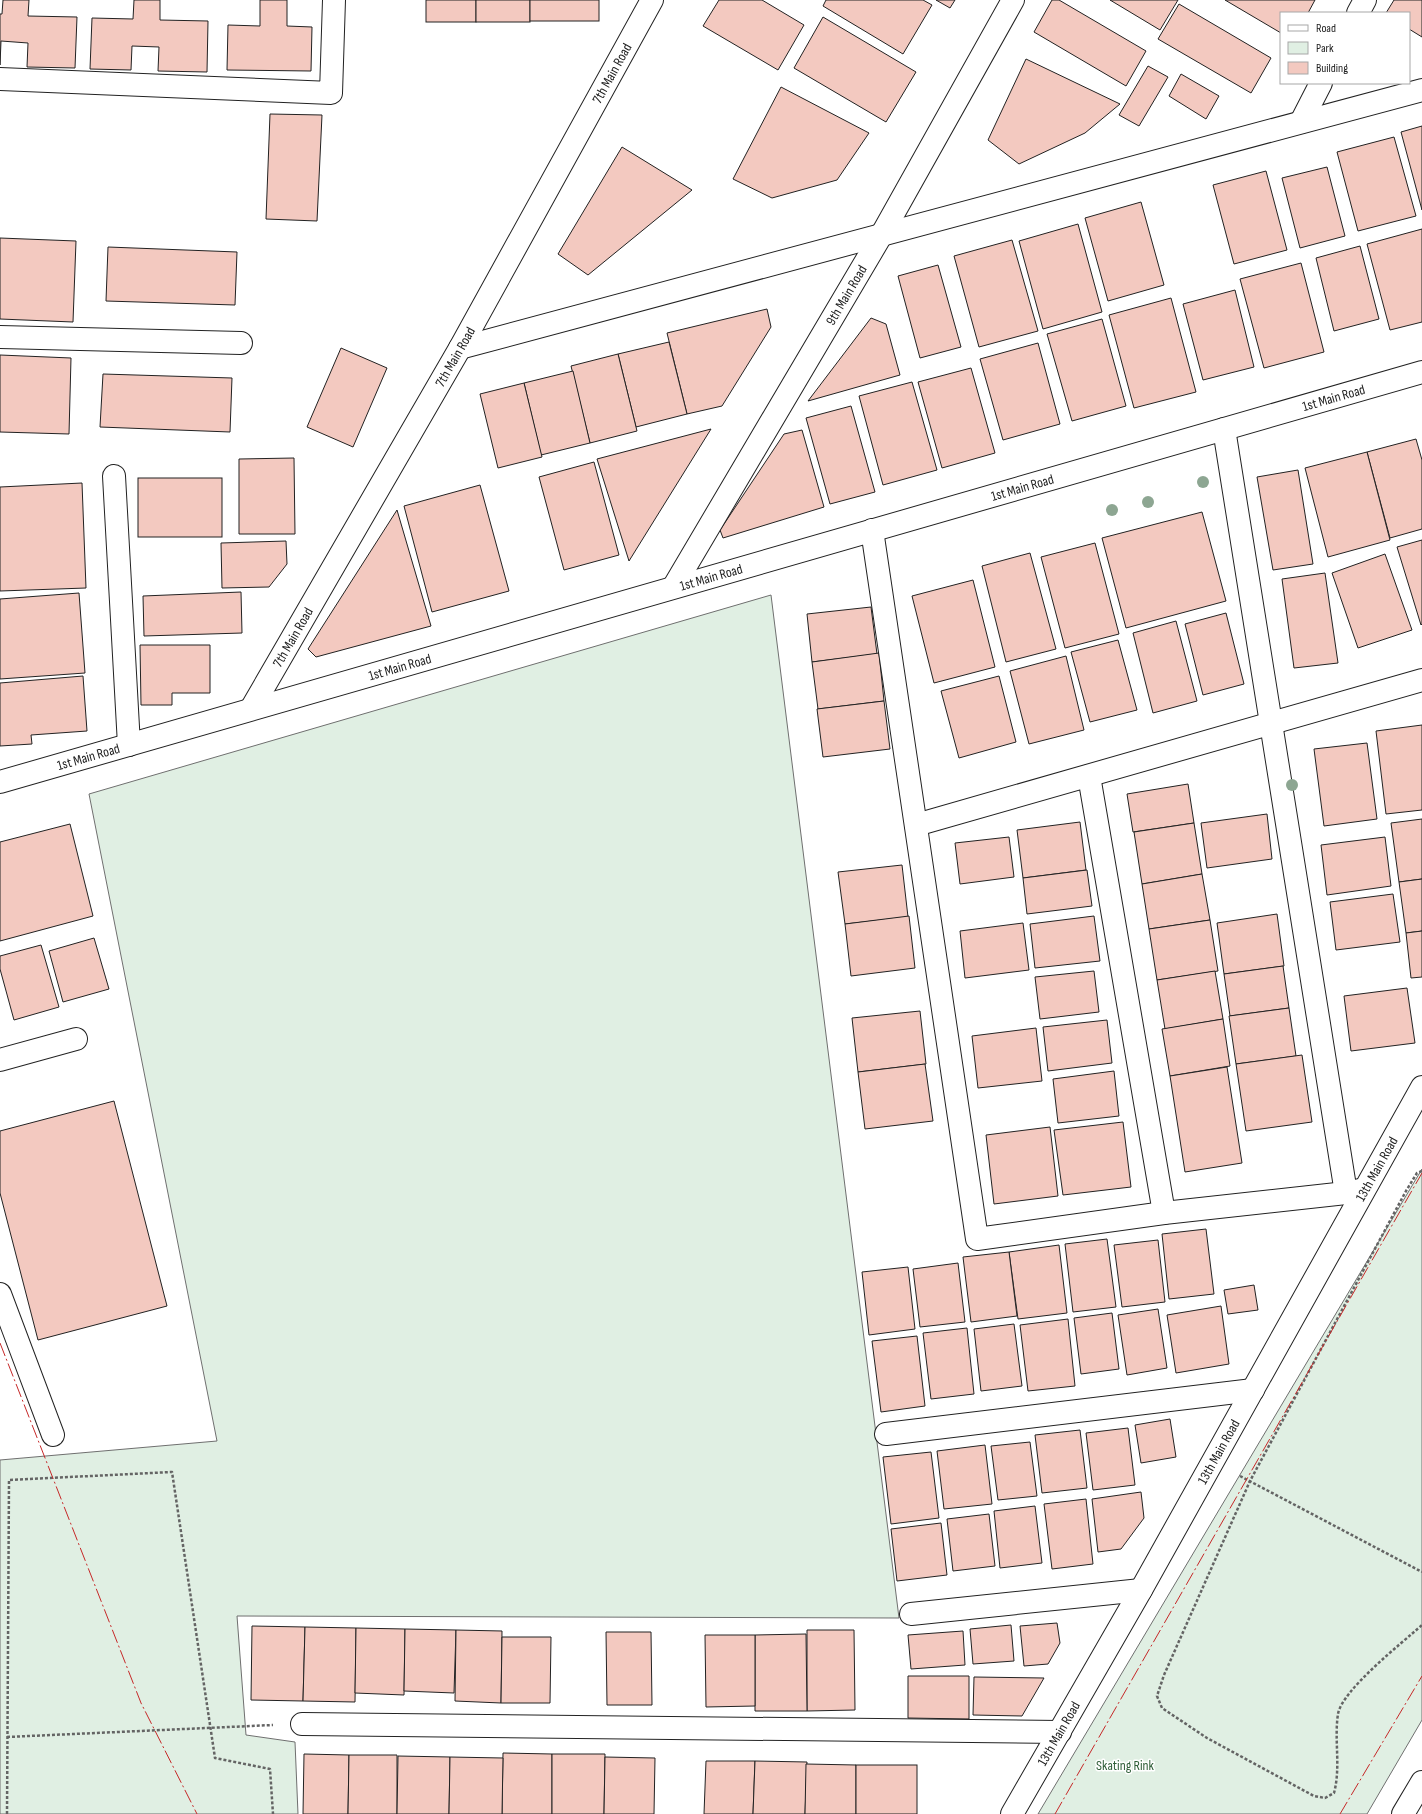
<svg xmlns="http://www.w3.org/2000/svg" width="1422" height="1814" font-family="'Sofia Sans Condensed',sans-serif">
<rect width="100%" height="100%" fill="#fff"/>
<!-- green -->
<g fill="#e0efe3" stroke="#6f6f6f">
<polygon points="771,595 899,1618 237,1616 246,1735 295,1742 298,1814 0,1814 0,1460 217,1441 89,794"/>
<polygon points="1422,1169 1422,1720 1367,1814 1038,1814"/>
</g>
<!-- building -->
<g fill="#f3c9c0" stroke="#222">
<polygon points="3,0 29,0 28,16 77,17 75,68 27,67 28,43 1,41 0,65 0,14 2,14"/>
<polygon points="134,0 160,0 160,20 208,21 207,72 158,71 159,47 132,46 131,70 90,69 92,18 133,19"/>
<polygon points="260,0 287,0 287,26 312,27 311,71 227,70 228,25 260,26"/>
<rect x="426" y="0" width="50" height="22"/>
<rect x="476" y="0" width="54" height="22"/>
<rect x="530" y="0" width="69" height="21"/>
<polygon points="719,0 762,0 804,25 778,70 703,26"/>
<polygon points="826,0 923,0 932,5 903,54 823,6"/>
<polygon points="936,0 955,0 950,8"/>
<polygon points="1052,0 1059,0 1146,51 1126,86 1034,32"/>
<polygon points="1110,0 1178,0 1160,30"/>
<polygon points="1225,0 1315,0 1308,13 1281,13 1281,33"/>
<polygon points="1394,0 1422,0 1422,37 1409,29 1409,13 1386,13"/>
<polygon points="1179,4 1271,58 1251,93 1158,39"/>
<polygon points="823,17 916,72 886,122 794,68"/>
<polygon points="1026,59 1120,104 1085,133 1019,164 988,140"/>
<polygon points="1148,66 1168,77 1139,126 1119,115"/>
<polygon points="1181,74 1219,96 1206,119 1169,96"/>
<polygon points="781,87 869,133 837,180 772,198 733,179"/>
<polygon points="270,114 322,115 317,221 266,219"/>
<polygon points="1422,126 1422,210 1401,132"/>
<polygon points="1394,137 1416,216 1358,231 1337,152"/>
<polygon points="622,147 692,190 588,275 558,254"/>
<polygon points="1327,167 1345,236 1300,248 1282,178"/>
<polygon points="1266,171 1287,250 1234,264 1213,185"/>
<polygon points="1141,202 1164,285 1108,301 1085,218"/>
<polygon points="1078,224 1102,312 1043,329 1019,241"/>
<polygon points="1422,229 1422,322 1390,330 1367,244"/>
<polygon points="0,238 76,241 73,322 0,319"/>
<polygon points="1012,240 1038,331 979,347 954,256"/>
<polygon points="1360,246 1379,319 1334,331 1316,258"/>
<polygon points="108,247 237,252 235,305 106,301"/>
<polygon points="1301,263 1324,352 1264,368 1240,279"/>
<polygon points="938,265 961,347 920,358 898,276"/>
<polygon points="1235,290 1254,367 1203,380 1183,304"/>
<polygon points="1171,298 1196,392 1134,408 1109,315"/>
<polygon points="767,309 771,327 722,406 687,414 667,333"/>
<polygon points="871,318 886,324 900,375 808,401"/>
<polygon points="1102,319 1126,406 1072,421 1047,334"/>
<polygon points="669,342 687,414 636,427 618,354"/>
<polygon points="1038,343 1060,424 1003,440 980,359"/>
<polygon points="341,348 387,368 353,447 307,427"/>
<polygon points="618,354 637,431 590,443 571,366"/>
<polygon points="0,355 71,358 69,434 0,432"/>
<polygon points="971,368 995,453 942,468 918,382"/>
<polygon points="573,371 590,443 541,455 524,383"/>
<polygon points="103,374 232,378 230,432 100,427"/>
<polygon points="912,382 937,470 883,485 859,396"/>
<polygon points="524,383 542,457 498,468 480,394"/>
<polygon points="851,406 875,492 830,504 806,418"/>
<polygon points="711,429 629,561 597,459"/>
<polygon points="802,430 824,507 723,538 720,530 784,434"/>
<polygon points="1416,439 1422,460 1422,529 1390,538 1367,452"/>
<polygon points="1367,452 1390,540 1328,557 1305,468"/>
<polygon points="294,458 295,534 239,534 239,459"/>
<polygon points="594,462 619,555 564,570 539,477"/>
<polygon points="1298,470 1313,564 1273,570 1257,477"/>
<rect x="138" y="478" width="84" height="59"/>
<polygon points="82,483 86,588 0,591 0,487"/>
<polygon points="480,485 509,591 432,612 404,506"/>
<polygon points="397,510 431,626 316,657 308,649"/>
<polygon points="1202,512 1226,601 1126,628 1102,538"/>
<polygon points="1422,540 1422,624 1421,625 1397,547"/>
<polygon points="286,541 287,564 269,587 222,588 221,543"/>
<polygon points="1095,543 1119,634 1065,648 1041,557"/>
<polygon points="1030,553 1056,649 1006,662 982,566"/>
<polygon points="1385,554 1412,630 1358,648 1332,573"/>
<polygon points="1325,573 1338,663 1294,668 1282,579"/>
<polygon points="973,580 995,667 934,683 912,596"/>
<polygon points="241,592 242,633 144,636 143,596"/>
<polygon points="79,593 85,673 0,679 0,599"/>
<polygon points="871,607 877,654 812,662 807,614"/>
<polygon points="1226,613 1244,684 1203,695 1185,624"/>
<polygon points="1176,621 1197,701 1153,713 1133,633"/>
<polygon points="1118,640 1137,710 1090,722 1071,652"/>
<polygon points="140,645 210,645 210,693 172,693 172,705 141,705"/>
<polygon points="879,653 884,701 818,709 812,662"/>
<polygon points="1066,656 1084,730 1029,744 1010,671"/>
<polygon points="83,676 87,731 31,735 32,744 0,746 0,683"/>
<polygon points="999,676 1016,742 959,758 941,691"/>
<polygon points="884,701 890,749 823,757 817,709"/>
<polygon points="1422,725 1422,810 1386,814 1376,731"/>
<polygon points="1367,743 1377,819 1324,826 1314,749"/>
<polygon points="1188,784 1194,823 1133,832 1127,794"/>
<polygon points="1267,814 1272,859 1207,868 1201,823"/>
<polygon points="1422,819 1422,879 1399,882 1391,823"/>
<polygon points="1080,822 1086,870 1023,878 1017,830"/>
<polygon points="1194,823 1202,874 1142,884 1134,832"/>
<polygon points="70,824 93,916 0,941 0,842"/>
<polygon points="1009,837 1014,877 960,884 955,843"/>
<polygon points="1385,837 1391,886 1327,895 1321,845"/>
<polygon points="902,865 908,917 845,924 838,872"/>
<polygon points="1087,870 1092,906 1027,914 1023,878"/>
<polygon points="1202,874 1210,920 1149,929 1142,884"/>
<polygon points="1422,879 1422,931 1406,933 1399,882"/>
<polygon points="1393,894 1400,942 1336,950 1330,902"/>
<polygon points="1277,914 1284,966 1224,974 1217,923"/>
<polygon points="909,916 915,968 851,976 845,924"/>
<polygon points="1094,916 1100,961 1035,968 1030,924"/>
<polygon points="1210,920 1218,971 1157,980 1149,929"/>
<polygon points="1023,923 1029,970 965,978 960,931"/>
<polygon points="1422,931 1422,977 1411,978 1406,933"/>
<polygon points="94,938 109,989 63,1002 49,951"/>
<polygon points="41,945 59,1007 14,1020 0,969 0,956"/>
<polygon points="1283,966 1289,1008 1230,1016 1224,974"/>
<polygon points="1094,971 1099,1012 1040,1019 1035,977"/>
<polygon points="1215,971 1223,1019 1165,1029 1157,980"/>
<polygon points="1407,988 1415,1043 1351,1051 1344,996"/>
<polygon points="1289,1008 1296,1056 1236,1064 1229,1016"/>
<polygon points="920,1011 926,1064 858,1072 852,1018"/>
<polygon points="1223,1019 1230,1066 1170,1076 1162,1029"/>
<polygon points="1107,1020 1112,1063 1048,1071 1043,1027"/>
<polygon points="1036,1028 1042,1081 978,1088 972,1036"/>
<polygon points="1302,1055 1312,1122 1246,1131 1236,1064"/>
<polygon points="925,1064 933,1121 865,1129 858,1072"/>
<polygon points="1227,1067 1242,1163 1185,1172 1170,1076"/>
<polygon points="1114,1071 1119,1116 1058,1123 1053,1079"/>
<polygon points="114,1101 167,1306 38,1340 0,1193 0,1131"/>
<polygon points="1123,1122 1131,1187 1063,1195 1054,1130"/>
<polygon points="1050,1127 1058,1196 994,1204 986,1135"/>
<polygon points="1206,1229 1214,1294 1169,1299 1162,1234"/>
<polygon points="1107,1239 1116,1307 1073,1312 1065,1244"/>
<polygon points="1158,1240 1165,1302 1122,1307 1114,1245"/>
<polygon points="1059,1245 1067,1313 1018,1319 1009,1252"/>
<polygon points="1009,1252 1017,1316 971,1322 963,1257"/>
<polygon points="958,1263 965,1322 920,1327 913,1269"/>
<polygon points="908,1267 915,1329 869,1335 862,1272"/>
<polygon points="1254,1285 1258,1310 1228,1314 1224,1290"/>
<polygon points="1221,1306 1229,1364 1176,1373 1167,1315"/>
<polygon points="1158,1309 1167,1368 1127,1375 1118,1315"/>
<polygon points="1112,1313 1119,1369 1081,1374 1074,1318"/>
<polygon points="1068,1319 1075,1386 1028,1391 1020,1325"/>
<polygon points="1014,1324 1022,1386 981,1391 974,1329"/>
<polygon points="967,1328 974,1394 931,1399 923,1333"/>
<polygon points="917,1336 925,1406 881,1412 872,1341"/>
<polygon points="1170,1419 1176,1457 1141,1463 1135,1425"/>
<polygon points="1128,1428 1135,1485 1093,1490 1086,1433"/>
<polygon points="1080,1430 1087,1488 1042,1493 1035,1435"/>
<polygon points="1030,1442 1037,1496 998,1500 991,1446"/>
<polygon points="985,1445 992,1504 944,1509 937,1451"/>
<polygon points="931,1452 939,1518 891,1524 883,1457"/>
<polygon points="1141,1492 1144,1518 1121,1549 1098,1552 1092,1499"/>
<polygon points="1086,1499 1093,1564 1052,1569 1044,1504"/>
<polygon points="1035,1506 1042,1563 1000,1568 994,1511"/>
<polygon points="989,1514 995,1566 953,1571 947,1519"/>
<polygon points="941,1523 947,1575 897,1581 891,1529"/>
<polygon points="1057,1623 1060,1643 1048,1664 1024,1666 1020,1626"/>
<polygon points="1011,1625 1014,1661 973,1664 970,1629"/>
<polygon points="252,1626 305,1627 303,1701 251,1700"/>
<polygon points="305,1627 356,1628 355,1702 303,1701"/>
<polygon points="356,1628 405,1629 404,1695 355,1693"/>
<polygon points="405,1629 456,1630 454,1693 404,1691"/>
<polygon points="456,1630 502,1631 501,1703 455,1701"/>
<polygon points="807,1630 854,1630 855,1710 807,1711"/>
<polygon points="963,1631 965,1665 911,1669 908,1635"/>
<polygon points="606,1632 651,1632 652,1705 607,1705"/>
<polygon points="806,1634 807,1711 755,1711 755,1635"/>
<polygon points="705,1635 755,1635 755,1706 706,1707"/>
<polygon points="502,1637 551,1637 550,1703 501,1703"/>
<polygon points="908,1676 969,1676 969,1719 908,1718"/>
<polygon points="974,1677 1044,1678 1022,1716 973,1715"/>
<polygon points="503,1753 552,1754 552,1814 502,1814"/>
<polygon points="304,1754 349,1755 348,1814 303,1814"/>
<polygon points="552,1754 605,1754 604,1814 552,1814"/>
<polygon points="349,1755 397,1755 397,1814 348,1814"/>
<polygon points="398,1756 450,1757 449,1814 397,1814"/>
<polygon points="450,1757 503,1758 502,1814 449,1814"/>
<polygon points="605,1757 655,1758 654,1814 604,1814"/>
<polygon points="706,1761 755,1761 753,1814 704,1814"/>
<polygon points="755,1761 807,1762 805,1814 753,1814"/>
<polygon points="806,1764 856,1765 856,1814 805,1814"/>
<rect x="856" y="1765" width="61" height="49"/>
</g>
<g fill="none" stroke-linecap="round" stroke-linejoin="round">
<!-- minor casing -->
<g stroke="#222" stroke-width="24">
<g id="minor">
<polyline points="1358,13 1365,0"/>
<polyline points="0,79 331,93 334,0"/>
<polyline points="1301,122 1321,83"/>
<polyline points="0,337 241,343"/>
<polyline points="460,348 1422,90"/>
<polyline points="1224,429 1346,1193 1360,1190"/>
<polyline points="114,476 129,745"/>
<polyline points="872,530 977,1239 1164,1213 1346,1193"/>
<path id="s1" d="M674,586L882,234L1013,0"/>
<path id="s2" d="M251,709L460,348L652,0"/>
<polyline points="1089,776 1164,1213"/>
<path id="s3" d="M0,782L1422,372"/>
<polyline points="916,825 1422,680"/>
<polyline points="0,1060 76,1039"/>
<polyline points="0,1294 53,1435"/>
<polyline points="886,1434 1253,1390"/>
<polyline points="911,1614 1141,1590"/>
<polyline points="302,1724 1060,1732"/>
<path id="s4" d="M1012,1814L1141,1590L1422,1087"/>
<polyline points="1403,1814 1422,1782"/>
</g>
</g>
<!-- path -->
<g stroke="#646464" stroke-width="2.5" stroke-dasharray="3 2" stroke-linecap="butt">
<path d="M1422,1171L1417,1173L1406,1191L1250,1481L1164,1675L1157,1696L1162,1708L1207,1738L1314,1796L1325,1798L1334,1793C1341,1767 1334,1740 1338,1714C1342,1690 1402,1643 1422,1625"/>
<polyline points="1240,1476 1422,1572"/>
<polyline points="7,1737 273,1725"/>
<polyline points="7,1814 9,1480 172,1472 215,1758 270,1769 273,1814"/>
</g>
<!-- minor -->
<use href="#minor" stroke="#fff" stroke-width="22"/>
<!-- power -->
<g stroke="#c62828" stroke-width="1" stroke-dasharray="14 3 2 3" stroke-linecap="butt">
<polyline points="0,1343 141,1703 197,1814"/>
<polyline points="1055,1814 1422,1173"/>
<polyline points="1340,1814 1422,1676"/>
</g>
</g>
<!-- trees -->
<g fill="#8da692">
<circle cx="1203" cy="482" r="6"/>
<circle cx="1148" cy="502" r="6"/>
<circle cx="1112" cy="510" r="6"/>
<circle cx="1292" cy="785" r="6"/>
</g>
<g text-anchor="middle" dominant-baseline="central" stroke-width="3" stroke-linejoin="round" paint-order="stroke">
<!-- street labels -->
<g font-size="14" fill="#222" stroke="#fff">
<text stroke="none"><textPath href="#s2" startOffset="731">7th Main Road</textPath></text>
<text stroke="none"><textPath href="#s1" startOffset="338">9th Main Road</textPath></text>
<text stroke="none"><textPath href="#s2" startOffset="407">7th Main Road</textPath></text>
<text stroke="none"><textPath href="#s3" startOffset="1388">1st Main Road</textPath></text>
<text stroke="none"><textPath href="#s3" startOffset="1064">1st Main Road</textPath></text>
<text stroke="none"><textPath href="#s3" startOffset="740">1st Main Road</textPath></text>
<text stroke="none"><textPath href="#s2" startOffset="83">7th Main Road</textPath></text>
<text stroke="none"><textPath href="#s3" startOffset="416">1st Main Road</textPath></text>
<text stroke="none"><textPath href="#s3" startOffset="92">1st Main Road</textPath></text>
<text stroke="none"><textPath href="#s4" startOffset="741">13th Main Road</textPath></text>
<text stroke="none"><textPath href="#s4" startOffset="417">13th Main Road</textPath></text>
<text stroke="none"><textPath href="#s4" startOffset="93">13th Main Road</textPath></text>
</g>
<!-- park labels -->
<g font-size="14" fill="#2f5e38" stroke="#fff">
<text x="1125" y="1765">Skating Rink</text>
</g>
</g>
<!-- legend -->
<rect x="1280" y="12" width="130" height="72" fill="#ffffff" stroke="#a7a7a7"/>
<rect x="1288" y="25" width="20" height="6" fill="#ffffff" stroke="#a7a7a7"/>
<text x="1316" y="32" font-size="12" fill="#222222">Road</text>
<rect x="1288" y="42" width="20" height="12" fill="#e0efe3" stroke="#a7a7a7"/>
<text x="1316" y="52" font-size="12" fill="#222222">Park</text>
<rect x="1288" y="62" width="20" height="12" fill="#f3c9c0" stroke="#a7a7a7"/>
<text x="1316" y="72" font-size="12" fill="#222222">Building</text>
</svg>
